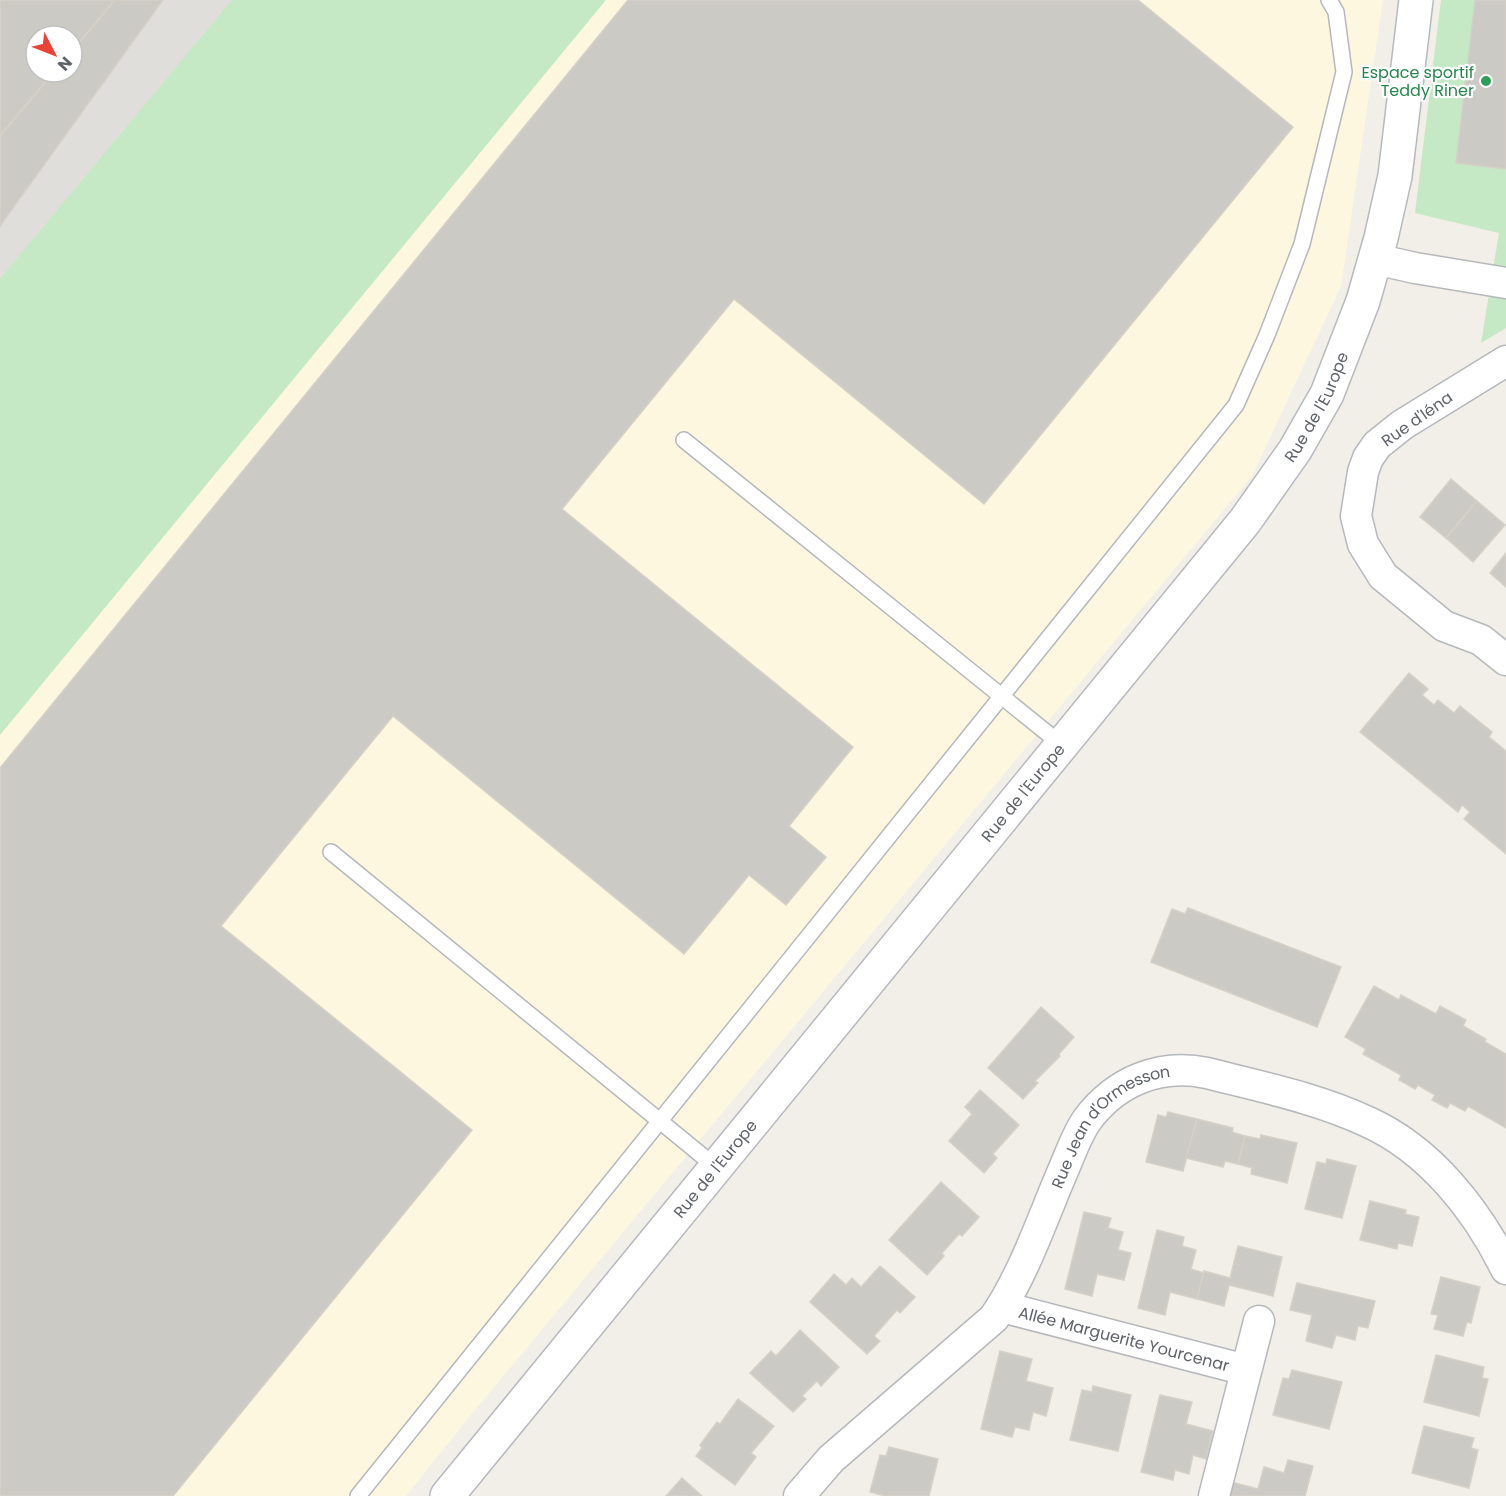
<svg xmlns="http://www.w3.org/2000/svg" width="1506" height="1496" font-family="Poppins,sans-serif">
<rect width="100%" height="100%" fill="#f1efe8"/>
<!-- commercial -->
<polygon fill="#fef7e0" points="371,0 1383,0 1341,286 1252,476 471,1415 406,1496 0,1496 0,443"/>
<!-- industrial -->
<path fill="#e0deda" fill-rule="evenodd" d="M0,0H371L0,443ZM36,36H72V72H36Z"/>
<!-- green -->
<g fill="#c5e8c5">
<polygon points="232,0 606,0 0,735 0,279"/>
<polygon points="1441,0 1506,0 1506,328 1481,343 1499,233 1415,213"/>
</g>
<!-- building -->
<g fill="#cccac5" stroke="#d6d1c6" stroke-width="1.5">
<polygon points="0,0 115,0 72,51 72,36 36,36 36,72 54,72 0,136"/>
<polygon points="115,0 163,0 0,226 0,136 54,72 72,72 72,51"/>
<polygon points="628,0 1138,0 1293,127 984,504 734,299 562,509 853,747 789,826 826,857 786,905 749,875 684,954 393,716 221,926 472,1130 173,1496 0,1496 0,768"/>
<polygon points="1475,0 1506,0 1506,169 1456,163"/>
<polygon points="1451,479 1477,501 1446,538 1420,517"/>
<polygon points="1477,501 1505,525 1473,562 1446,538"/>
<polygon points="1506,553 1506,587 1490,573"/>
<polygon points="1409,673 1428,689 1422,695 1434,705 1438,700 1454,713 1460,706 1492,732 1489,737 1506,751 1506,854 1464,819 1470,812 1462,805 1458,812 1360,732"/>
<polygon points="1188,908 1341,967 1317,1027 1151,962 1172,909 1185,914"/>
<polygon points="1374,986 1399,1000 1401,995 1436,1014 1440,1006 1466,1020 1463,1026 1486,1039 1485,1042 1506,1054 1506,1128 1468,1106 1465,1111 1450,1103 1447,1108 1432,1100 1435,1095 1418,1085 1415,1089 1399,1080 1401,1075 1363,1054 1366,1049 1345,1037"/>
<polygon points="1041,1007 1074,1037 1059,1054 1060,1056 1035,1081 1038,1083 1023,1099 988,1068"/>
<polygon points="980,1090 1019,1125 993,1154 997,1158 984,1173 949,1141 972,1114 965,1107"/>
<polygon points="1168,1112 1197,1119 1183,1171 1146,1162 1158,1115 1166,1117"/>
<polygon points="1197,1119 1233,1128 1232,1132 1245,1136 1238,1164 1225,1161 1223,1167 1186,1158"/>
<polygon points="1261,1135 1297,1143 1287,1183 1251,1174 1252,1168 1238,1164 1245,1136 1260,1139"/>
<polygon points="1327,1159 1356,1166 1342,1218 1305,1209 1317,1162 1326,1164"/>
<polygon points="941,1182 979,1217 962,1236 959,1234 942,1253 944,1256 927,1275 889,1240"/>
<polygon points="1370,1201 1406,1210 1405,1214 1419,1217 1412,1246 1398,1243 1397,1249 1360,1240"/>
<polygon points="1084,1212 1111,1218 1108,1228 1123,1232 1118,1250 1131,1253 1124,1280 1097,1274 1092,1296 1065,1289"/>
<polygon points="1157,1230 1184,1237 1182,1246 1196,1250 1191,1269 1204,1273 1197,1299 1170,1292 1165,1315 1138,1308"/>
<polygon points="1238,1246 1282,1257 1273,1296 1229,1285 1224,1306 1197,1299 1204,1271 1230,1278"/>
<polygon points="880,1266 915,1297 900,1313 897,1310 874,1336 880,1341 867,1354 810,1302 834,1274 846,1285 852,1278 861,1287"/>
<polygon points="1441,1277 1480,1287 1471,1323 1467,1322 1463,1336 1434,1329 1438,1315 1431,1314"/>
<polygon points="1297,1283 1375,1301 1368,1328 1358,1326 1355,1340 1336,1335 1332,1348 1306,1341 1312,1315 1290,1310"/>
<polygon points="800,1330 839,1367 821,1386 817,1381 802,1396 806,1399 793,1412 750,1373 771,1351 776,1356"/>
<polygon points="1000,1351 1032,1359 1026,1381 1053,1388 1046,1416 1033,1412 1029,1430 1015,1427 1012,1437 981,1429"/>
<polygon points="1436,1355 1484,1367 1482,1378 1488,1379 1479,1416 1424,1402"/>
<polygon points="1292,1370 1342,1382 1329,1429 1273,1415 1283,1378 1289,1379"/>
<polygon points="1093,1386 1131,1395 1118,1451 1070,1440 1082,1390 1092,1392"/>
<polygon points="1160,1395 1192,1402 1186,1424 1213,1431 1206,1459 1193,1455 1189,1474 1175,1470 1173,1480 1141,1472"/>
<polygon points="738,1399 774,1426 751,1453 756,1457 735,1485 696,1456 702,1448 700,1445 717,1422 720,1424"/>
<polygon points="1424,1426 1474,1438 1471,1448 1478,1450 1469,1488 1412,1473"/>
<polygon points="889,1447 938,1459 929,1496 885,1496 870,1492 880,1455 886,1456"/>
<polygon points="1288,1460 1313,1466 1305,1496 1228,1496 1231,1482 1258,1489 1264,1467 1284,1473"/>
<polygon points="682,1478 702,1496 666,1496"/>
</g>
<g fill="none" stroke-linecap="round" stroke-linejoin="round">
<!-- lane casing -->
<g stroke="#b5b8bc" stroke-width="18">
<g id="lane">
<polyline points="684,440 1062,745"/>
<polyline points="331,852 716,1167"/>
<polyline points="358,1496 1236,405 1267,335 1302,244 1344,72 1336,12 1329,0"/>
</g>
</g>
<!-- street casing -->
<g stroke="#b5b8bc" stroke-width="33">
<g id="street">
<polyline points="1375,259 1415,268 1506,283"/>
<polyline points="1506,361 1402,425 1377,445 1368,458 1363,472 1356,516 1363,544 1383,576 1444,626 1481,640 1506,660"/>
<path id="s1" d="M1002,1307L1246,1370"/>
<path id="s2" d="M799,1496L831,1459L994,1318C1024,1274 1041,1222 1062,1173C1070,1155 1076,1136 1087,1120C1116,1081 1160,1063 1207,1073C1261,1087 1317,1098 1368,1122C1430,1150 1477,1210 1506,1269"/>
<polyline points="1214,1496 1259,1321"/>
</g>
</g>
<!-- secondary casing -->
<g stroke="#b6babf" stroke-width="36">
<g id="secondary">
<path id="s3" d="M447,1496L1245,521L1295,450L1327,394L1363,301L1381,238L1395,176L1416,0"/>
</g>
</g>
<!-- lane -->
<use href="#lane" stroke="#fff" stroke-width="15"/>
<!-- street -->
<use href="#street" stroke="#fff" stroke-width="30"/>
<!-- secondary -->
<use href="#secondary" stroke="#fff" stroke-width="33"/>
</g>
<!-- markers -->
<circle fill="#2e9e5b" stroke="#fff" stroke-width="2" cx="1486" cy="81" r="6"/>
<g text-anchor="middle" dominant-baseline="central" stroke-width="4.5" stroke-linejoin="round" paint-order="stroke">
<!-- leisure labels -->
<g font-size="16" fill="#27864d" stroke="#fff" text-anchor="end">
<text x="1474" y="72">Espace sportif<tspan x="1474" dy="18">Teddy Riner</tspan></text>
</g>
<!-- street labels -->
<g font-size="16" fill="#5f6368" stroke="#fff">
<text stroke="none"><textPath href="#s3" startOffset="1395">Rue de l'Europe</textPath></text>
<text transform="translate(1417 419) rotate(-35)">Rue d'Iéna</text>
<text stroke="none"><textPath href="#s3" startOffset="909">Rue de l'Europe</textPath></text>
<text stroke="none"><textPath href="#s2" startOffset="496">Rue Jean d'Ormesson</textPath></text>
<text stroke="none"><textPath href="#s3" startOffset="423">Rue de l'Europe</textPath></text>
<text stroke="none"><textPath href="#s1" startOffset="126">Allée Marguerite Yourcenar</textPath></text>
</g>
</g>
<!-- north arrow -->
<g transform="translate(54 54) rotate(132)"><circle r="28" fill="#ffffff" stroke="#bfc1c3" stroke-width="1.5"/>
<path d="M0-4.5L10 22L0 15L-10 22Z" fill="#ea4335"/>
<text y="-9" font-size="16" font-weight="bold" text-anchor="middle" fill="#5f6368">N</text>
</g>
</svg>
